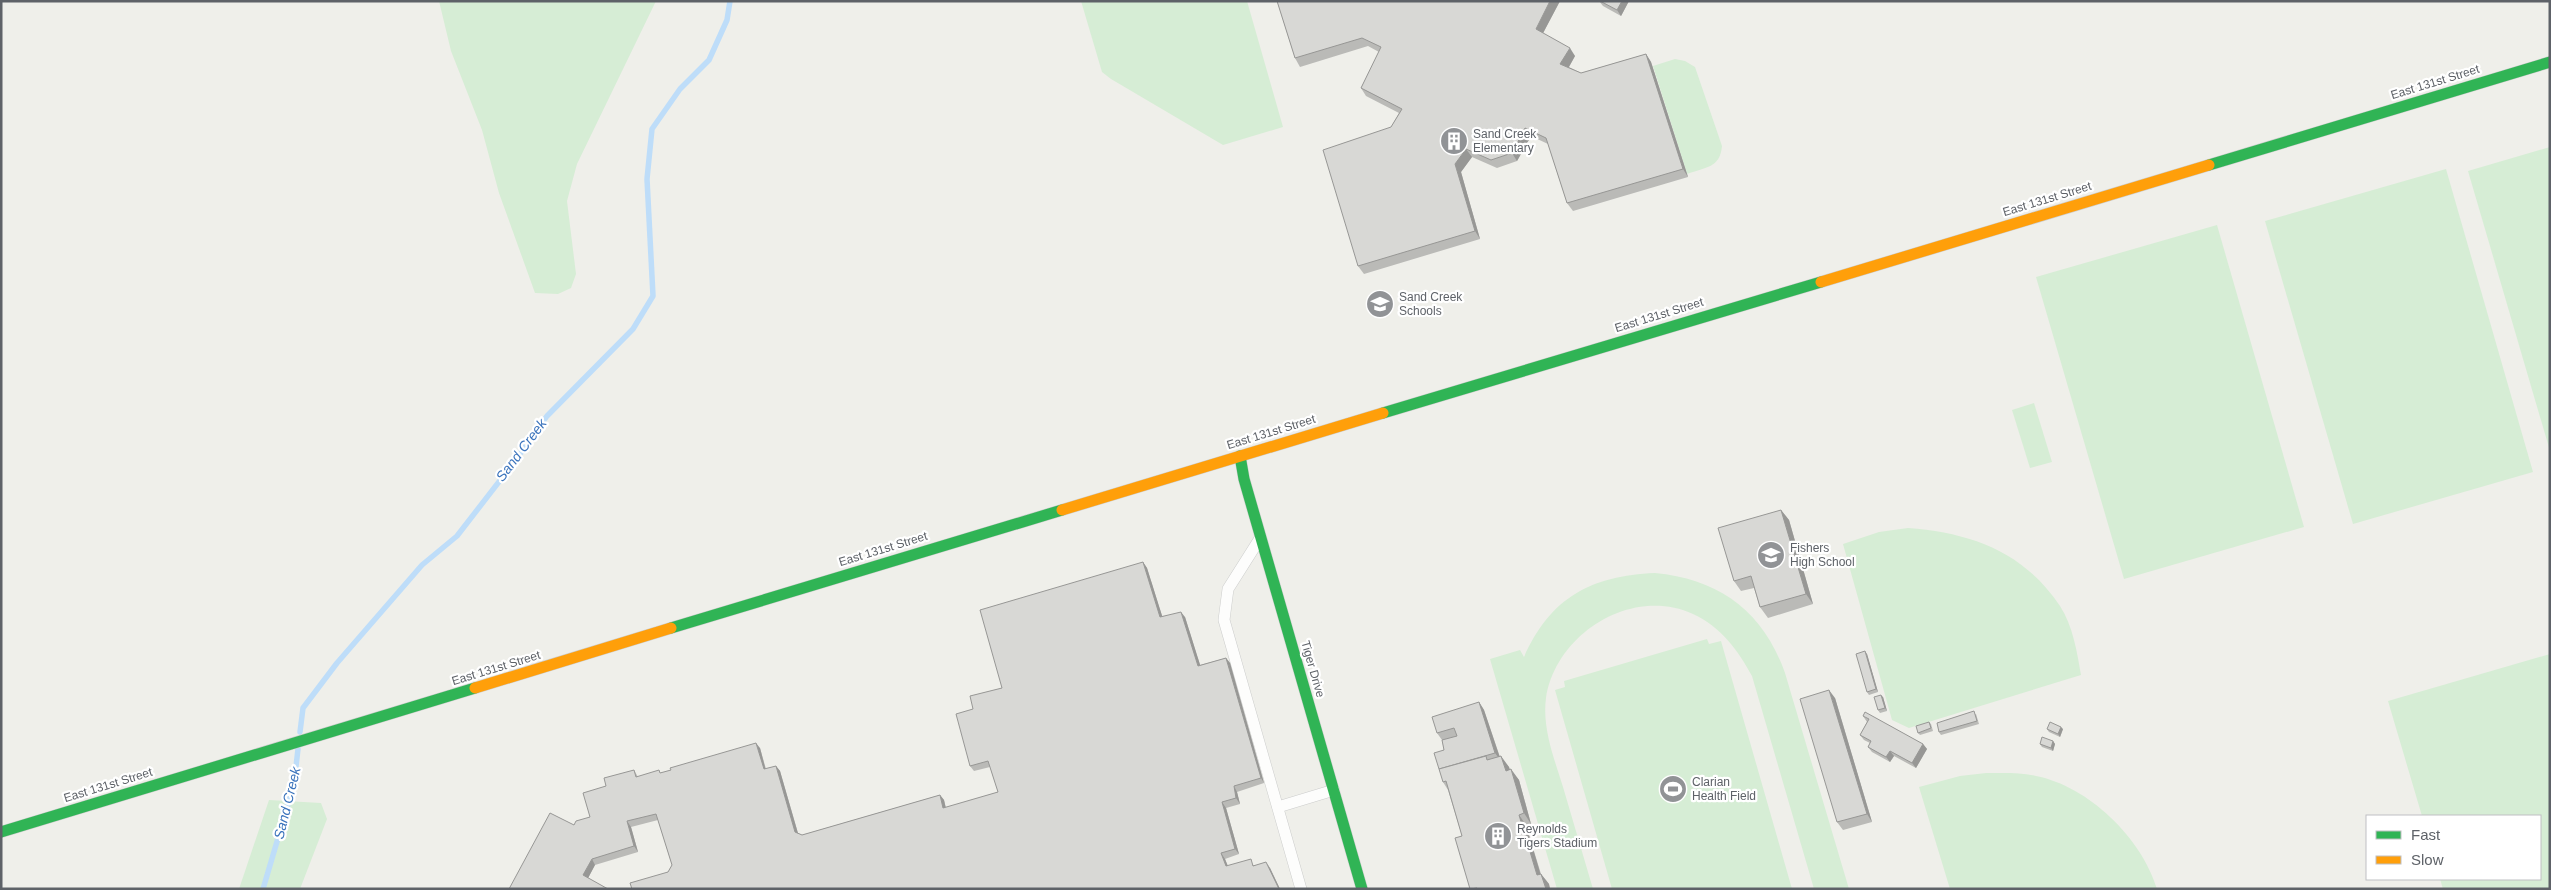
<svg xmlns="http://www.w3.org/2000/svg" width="2551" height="890" font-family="Arial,sans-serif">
<rect width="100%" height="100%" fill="#efefea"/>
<!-- green -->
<g fill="#d6edd5">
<polygon points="439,1 656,1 577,164 567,201 576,274 571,288 558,294 535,293 499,193 482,130 451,51"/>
<polygon points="1081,1 1247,1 1283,127 1223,145 1111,79 1102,72"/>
<path d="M1675,59L1685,61L1695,67L1722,146C1720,168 1706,167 1687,174L1653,66Z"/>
<polygon points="2550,147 2550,451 2468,171"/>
<polygon points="2446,169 2533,472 2353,524 2265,221"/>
<polygon points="2217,225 2304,527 2124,579 2036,277"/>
<polygon points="2034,403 2052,462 2030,468 2012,410"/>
<path d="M1908,528C1971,533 2023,551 2060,606C2073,626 2077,652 2081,675L1909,728L1892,720L1843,544L1879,532Z"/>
<path d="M1655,573C1719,579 1763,611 1785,673L1849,889H1814L1752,676C1738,650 1721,627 1693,614C1631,586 1556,634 1546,698C1542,728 1554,758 1563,787C1573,821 1583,855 1593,889H1557L1490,659L1520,650L1524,657C1551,597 1591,576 1655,573Z"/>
<polygon points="1707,639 1709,644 1721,641 1792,889 1612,889 1555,690 1565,687 1564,681"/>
<polygon points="2550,654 2550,889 2443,889 2440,879 2540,879 2540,816 2422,816 2388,701"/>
<path d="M1986,773C2003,773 2020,772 2036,776C2088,786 2142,838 2157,889H1950L1919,787L1960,776Z"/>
<polygon points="269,800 321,803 327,819 300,889 239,889"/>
</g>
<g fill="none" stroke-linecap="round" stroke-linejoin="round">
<!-- stream -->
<g stroke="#beddf9" stroke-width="5.5">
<polyline points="300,732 303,708 337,663 422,565 457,536 515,461 547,416 633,329 653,296 647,179 652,129 680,89 709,60 727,20 730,1"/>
<polyline points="263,889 294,784 298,749"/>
</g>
<!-- lane casing -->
<g stroke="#cccdcc" stroke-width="12">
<g id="lane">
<polyline points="1259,540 1228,589 1224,620 1301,889"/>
<polyline points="1278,807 1334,790"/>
</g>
</g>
<!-- fast casing -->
<g stroke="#cdcdcd" stroke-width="12">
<g id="fast">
<polyline points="2209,165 2550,62"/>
<polyline points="1383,413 1821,282"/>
<polyline points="1240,456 1244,479 1362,889"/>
<polyline points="671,628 1062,510"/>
<polyline points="1,832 475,688"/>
</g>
</g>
<!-- slow casing -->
<g stroke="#cdcdcd" stroke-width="12">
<g id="slow">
<polyline points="1821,282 2209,165"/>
<polyline points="1062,510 1383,413"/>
<polyline points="475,688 671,628"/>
</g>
</g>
<!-- lane -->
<use href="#lane" stroke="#fdfdfc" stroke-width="11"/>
<!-- fast -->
<use href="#fast" stroke="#30b455" stroke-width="11"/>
<!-- slow -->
<use href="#slow" stroke="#ff9f0a" stroke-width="11"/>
</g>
<!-- wall -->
<g fill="#babab7">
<polygon points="1277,1 1560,1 1543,33 1575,56 1569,67 1581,73 1646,54 1651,62 1688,177 1573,211 1567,203 1548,144 1531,136 1517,161 1497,168 1472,157 1461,172 1480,239 1364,274 1358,266 1391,127 1399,113 1366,96 1361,88 1379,52 1368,46 1300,67 1295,58"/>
<polygon points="1599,1 1629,1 1621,16 1603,6"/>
<polygon points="1781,510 1789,520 1813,604 1768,618 1760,607 1754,588 1741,591 1734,581"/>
<polygon points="1143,562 1147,568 1162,616 1185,617 1200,665 1226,658 1230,663 1264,783 1237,792 1240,804 1226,808 1239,854 1225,859 1228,866 1255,865 1270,868 1280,889 632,889 668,872 672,865 658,820 631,827 638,852 595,865 588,878 509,889 574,825 590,817 606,786 634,770 638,777 661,773 760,748 766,769 776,766 780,771 798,833 802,835 940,795 944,800 946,808 998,792 990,767 974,771 970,766 973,709 1002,688"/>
<polygon points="1867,654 1878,692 1869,695 1867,692"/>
<polygon points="1883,697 1887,711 1880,713 1878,710"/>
<polygon points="1835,698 1872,822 1843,830 1837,822"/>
<polygon points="1479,702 1484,710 1500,757 1509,767 1510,770 1519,780 1531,824 1526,825 1541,874 1549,884 1550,889 1470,889 1462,836 1448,790 1443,782 1444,750 1442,740 1437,733"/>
<polygon points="1976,714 1979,724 1941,735 1939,732"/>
<polygon points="1863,716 1923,744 1927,749 1916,768 1894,756 1890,762 1872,752 1868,747 1870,743 1864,740 1860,735 1867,722"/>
<polygon points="1929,722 1931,724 1933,731 1920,735 1918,733"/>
<polygon points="2047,729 2063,729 2060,737 2049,732"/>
<polygon points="2053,741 2055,744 2053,751 2042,747 2040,744"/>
</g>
<!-- shaded-wall -->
<g fill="#979795">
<polygon points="1550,1 1560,1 1541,37 1536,29"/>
<polygon points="1622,1 1629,1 1621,16 1617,10"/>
<polygon points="1570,48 1575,56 1566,72 1560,64"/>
<polygon points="1646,54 1651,62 1688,177 1683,169"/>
<polygon points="1525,128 1531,136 1517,161 1512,153"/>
<polygon points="1466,149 1472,157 1461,172 1480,239 1475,231 1455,164"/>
<polygon points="1781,510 1789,520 1813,604 1806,594"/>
<polygon points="1143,562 1147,568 1164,622 1160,617"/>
<polygon points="1181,612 1185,617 1202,671 1198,666"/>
<polygon points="1865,651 1867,654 1878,692 1876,689"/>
<polygon points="1226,658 1230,663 1264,783 1261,778"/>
<polygon points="1829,690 1835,698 1872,822 1867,814"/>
<polygon points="1881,695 1883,697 1887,711 1885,708"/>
<polygon points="1479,702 1484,710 1501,761 1495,753"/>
<polygon points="2061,727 2063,729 2060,737 2058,734"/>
<polygon points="2053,741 2055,744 2053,751 2051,748"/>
<polygon points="756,743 760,748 767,775 764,769"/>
<polygon points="1923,744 1927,749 1916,768 1912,763"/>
<polygon points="1890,751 1894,756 1890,762 1886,757"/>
<polygon points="1501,756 1509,767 1513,781 1506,771"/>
<polygon points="776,766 780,771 799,837 795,832"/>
<polygon points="1511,769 1519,780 1531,824 1524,813"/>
<polygon points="1234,786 1237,792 1240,804 1236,798"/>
<polygon points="940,795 944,800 947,814 943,808"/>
<polygon points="1222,802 1226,808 1239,854 1235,849"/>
<polygon points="1519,815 1526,825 1544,886 1537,875"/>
<polygon points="627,821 631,827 638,852 634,846"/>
<polygon points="1221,853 1225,859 1230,872 1226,866"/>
<polygon points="592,859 595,865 587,880 583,875"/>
<polygon points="1266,862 1270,868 1280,889 1279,889"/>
<polygon points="1541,874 1549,884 1550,889 1546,889"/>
</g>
<!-- building -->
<g fill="#d8d8d5" stroke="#979795">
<polygon points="1277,1 1550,1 1536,29 1570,48 1560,64 1581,73 1646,54 1683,169 1567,203 1546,138 1525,128 1512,153 1491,160 1466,149 1455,164 1475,231 1358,266 1323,150 1391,127 1402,109 1361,88 1381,47 1362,38 1295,58"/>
<polygon points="1600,1 1622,1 1617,10"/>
<polygon points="1781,510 1806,594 1760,607 1751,576 1734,581 1718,528"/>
<polygon points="1143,562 1160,617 1181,612 1198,666 1226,658 1261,778 1234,786 1236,798 1222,802 1235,849 1221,853 1226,866 1251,859 1253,866 1266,862 1279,889 632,889 630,883 668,872 672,865 656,814 627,821 634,846 592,859 583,875 608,889 509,889 550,813 574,825 576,821 590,817 583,793 606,786 604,778 634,770 636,777 659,770 660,773 671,770 670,768 756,743 764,769 776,766 795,832 802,835 940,795 943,808 998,792 988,761 970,766 956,714 973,709 970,696 1002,688 980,610"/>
<polygon points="1865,651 1876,689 1867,692 1856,654"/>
<polygon points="1829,690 1867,814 1837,822 1800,699"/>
<polygon points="1881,695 1885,708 1878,710 1874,697"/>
<polygon points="1479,702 1495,753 1439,769 1434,753 1444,750 1442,740 1457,736 1454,728 1437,733 1432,717"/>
<polygon points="1974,711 1977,721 1939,732 1937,723"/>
<polygon points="1865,712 1923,744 1912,763 1890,751 1886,757 1868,747 1871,741 1860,735 1869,719 1863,716"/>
<polygon points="1929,722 1931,728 1918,733 1916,726"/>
<polygon points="2050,722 2061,727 2058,734 2047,729"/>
<polygon points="2042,737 2053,741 2051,748 2040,744"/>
<polygon points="1486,756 1487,760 1501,756 1506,771 1511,769 1524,813 1519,815 1537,875 1541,874 1546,889 1477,889 1477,888 1470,889 1455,838 1462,836 1446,781 1443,782 1439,769"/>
</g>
<!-- icons -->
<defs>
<g id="building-disc" transform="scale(1.4375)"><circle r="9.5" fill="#919396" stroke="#fff"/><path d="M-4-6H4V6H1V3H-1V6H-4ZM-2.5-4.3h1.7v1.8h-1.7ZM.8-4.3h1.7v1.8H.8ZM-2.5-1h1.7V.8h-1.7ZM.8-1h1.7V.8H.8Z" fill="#fff"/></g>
<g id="school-disc" transform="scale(1.4375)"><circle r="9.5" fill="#919396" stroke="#fff"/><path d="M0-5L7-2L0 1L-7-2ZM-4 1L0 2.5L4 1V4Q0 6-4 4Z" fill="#fff"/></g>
<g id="stadium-disc" transform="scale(1.4375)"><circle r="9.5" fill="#919396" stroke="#fff"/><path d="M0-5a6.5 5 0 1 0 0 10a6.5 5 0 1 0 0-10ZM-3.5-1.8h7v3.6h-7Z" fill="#fff"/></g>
</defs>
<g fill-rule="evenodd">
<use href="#building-disc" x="1454" y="141"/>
<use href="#school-disc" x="1380" y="304"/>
<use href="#school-disc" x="1771" y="555"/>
<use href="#stadium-disc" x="1673" y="789"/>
<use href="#building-disc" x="1498" y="836"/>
</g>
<g text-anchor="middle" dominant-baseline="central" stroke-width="4.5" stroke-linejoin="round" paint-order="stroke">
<!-- street labels -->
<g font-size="12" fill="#5e6268" stroke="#fff">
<text transform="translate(2435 82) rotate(-17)">East 131st Street</text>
<text transform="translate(2047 199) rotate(-17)">East 131st Street</text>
<text transform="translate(1659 315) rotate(-17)">East 131st Street</text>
<text transform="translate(1271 432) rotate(-17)">East 131st Street</text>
<text transform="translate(883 549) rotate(-17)">East 131st Street</text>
<text transform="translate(496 668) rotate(-17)">East 131st Street</text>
<text transform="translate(1313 669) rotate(74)">Tiger Drive</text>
<text transform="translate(108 785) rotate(-17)">East 131st Street</text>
</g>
<!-- poi labels -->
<g font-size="12" fill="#5e6268" stroke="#fff" text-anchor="start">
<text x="1473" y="134">Sand Creek<tspan x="1473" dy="14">Elementary</tspan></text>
<text x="1399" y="297">Sand Creek<tspan x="1399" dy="14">Schools</tspan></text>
<text x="1790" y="548">Fishers<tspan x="1790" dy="14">High School</tspan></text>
<text x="1692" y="782">Clarian<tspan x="1692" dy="14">Health Field</tspan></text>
<text x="1517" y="829">Reynolds<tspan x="1517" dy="14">Tigers Stadium</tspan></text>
</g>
<!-- water labels -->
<g font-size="14" font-style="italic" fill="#3a73bc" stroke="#fff">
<text transform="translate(521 450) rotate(-53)">Sand Creek</text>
<text transform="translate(287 803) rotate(-76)">Sand Creek</text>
</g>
</g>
<!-- border -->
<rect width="2551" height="890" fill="none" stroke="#5e6268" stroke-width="5"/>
<!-- legend -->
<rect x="2366" y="815" width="175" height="65" fill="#ffffff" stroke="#bfc0c3"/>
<rect x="2376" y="831" width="25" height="8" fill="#30b455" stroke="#bfc0c3"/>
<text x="2411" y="840" font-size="15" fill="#5e6268">Fast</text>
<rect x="2376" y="856" width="25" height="8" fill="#ff9f0a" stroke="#bfc0c3"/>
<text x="2411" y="865" font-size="15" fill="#5e6268">Slow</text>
</svg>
